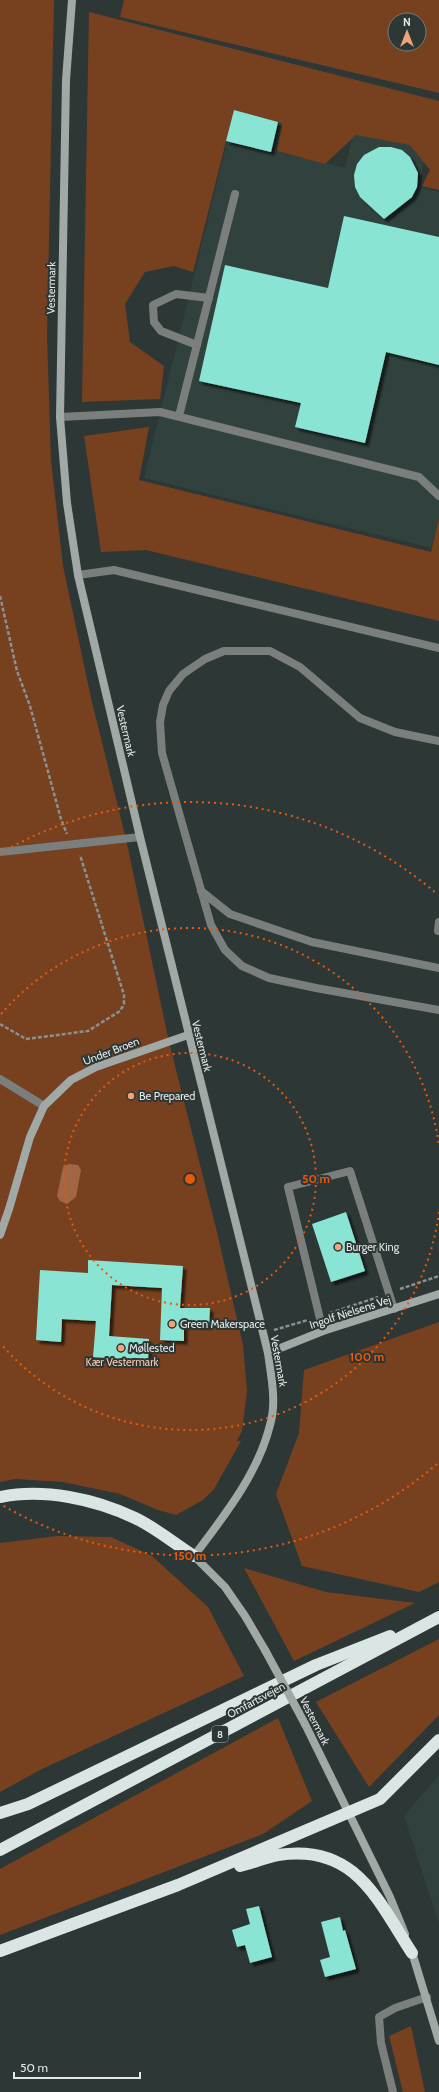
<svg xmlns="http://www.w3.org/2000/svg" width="439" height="2092" font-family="Cabin,sans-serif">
<defs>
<filter id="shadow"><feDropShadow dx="3.5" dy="3.5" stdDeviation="1" flood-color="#0009"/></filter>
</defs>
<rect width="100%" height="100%" fill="#2d3735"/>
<!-- built -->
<g fill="#31423e">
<polygon points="235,110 288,123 281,153 345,168 355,126 428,144 418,187 439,192 439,516 431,548 144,478"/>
<polygon points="439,1775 439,1923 404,1816"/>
</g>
<!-- green -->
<g fill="#774120" fill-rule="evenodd">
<polygon points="0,0 54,0 47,336 51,460 63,566 91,698 126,839 169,1042 216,1228 243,1345 247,1391 242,1431 237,1441 241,1441 214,1489 203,1500 176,1515 158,1510 120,1494 63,1482 15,1479 0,1482"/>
<path d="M124,0H439V93L120,17ZM395,20H419V44H395Z"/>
<polygon points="89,12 439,101 439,190 422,186 430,170 410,145 356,135 325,164 277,151 282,123 234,110 193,272 174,266 145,272 125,304 130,342 164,366 160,399 82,402"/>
<polygon points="149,427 139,480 431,552 439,517 439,621 146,550 101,552 84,436"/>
<polygon points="439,1322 439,1582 419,1592 302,1566 276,1494 299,1433 304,1370"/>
<polygon points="57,1536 111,1537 152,1556 208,1607 244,1676 40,1770 0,1792 0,1543"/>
<polygon points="244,1568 326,1592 415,1603 294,1661"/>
<polygon points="439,1639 439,1715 369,1787 316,1702"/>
<polygon points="278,1718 312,1801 263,1834 0,1935 0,1869"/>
<polygon points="411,2026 425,2092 403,2092 389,2036"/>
</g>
<!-- water -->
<polygon fill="#a26644" points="69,1164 78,1165 81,1170 76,1197 67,1204 60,1201 57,1196 63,1167"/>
<!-- building -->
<g fill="#89e4d3" filter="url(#shadow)">
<polygon points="234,110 278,122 271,152 226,141"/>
<polygon points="379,147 391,147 402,150 410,157 418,173 417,187 412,197 384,219 360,197 355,187 354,175 357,164 364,155"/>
<polygon points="344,216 439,237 439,365 386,352 365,443 295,427 301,403 199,381 225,265 328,288"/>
<polygon points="346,1212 365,1271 331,1282 312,1224"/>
<polygon points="88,1260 183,1266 180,1308 210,1308 209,1326 184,1325 184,1341 160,1340 162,1288 112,1285 109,1336 149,1339 148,1361 93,1357 96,1321 62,1319 61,1342 36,1340 40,1270 88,1273"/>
<polygon points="259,1906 272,1957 250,1963 245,1945 237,1947 232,1930 250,1924 246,1909"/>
<polygon points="340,1917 343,1931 345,1930 356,1969 325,1977 320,1960 330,1957 321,1922"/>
</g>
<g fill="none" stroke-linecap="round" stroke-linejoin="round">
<!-- path -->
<g stroke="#8a9291" stroke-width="2.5" stroke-dasharray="4 2" stroke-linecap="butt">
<polyline points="0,596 17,671 30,706 61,819 67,834"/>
<polyline points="0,1024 26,1039 88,1031 120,1011 124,1004 124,995 80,855"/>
<polyline points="400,1289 439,1276"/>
<polyline points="330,1313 378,1297"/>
<polyline points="274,1330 308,1320"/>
</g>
<!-- lane -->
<g stroke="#7a7f7e" stroke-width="8">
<polyline points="197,345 161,331 154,322 153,305 176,294 209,298"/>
<polyline points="179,416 235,194"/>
<polyline points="60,417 160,412 419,477 439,496"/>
<polyline points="439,741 395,732 360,718 300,667 270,651 224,651 205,659 183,674 169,691 163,705 160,722 162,753 211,925 225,950 242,966 269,978 316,988 439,1010"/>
<polyline points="0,852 140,837"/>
<polyline points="201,891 230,914 312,942 439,968"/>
<polyline points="438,931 439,922"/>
<polyline points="323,1331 288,1187 350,1171 394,1309"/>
<polyline points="393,2092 381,2043 379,2017 395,2008 427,1997"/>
</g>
<!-- street -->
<g stroke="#7a7f7e" stroke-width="8">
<polyline points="78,575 114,570 439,648"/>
<polyline points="0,1079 44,1106"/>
</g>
<!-- secondary -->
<g stroke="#a1a9a7" stroke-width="8">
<path d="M72,0L66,80L60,417L67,503L78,575L140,837L268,1353C271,1376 277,1402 270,1425C258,1474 224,1516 194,1556L225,1587L245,1616L265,1650"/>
<polyline points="0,1235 9,1209 30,1137 44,1106 71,1080 96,1067 188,1035"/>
<polyline points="268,1353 323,1331 439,1294"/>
<polyline points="305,1724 390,1897 405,1934"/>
<polyline points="411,1949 439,2041"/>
</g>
<!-- highway -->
<g stroke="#dae6e3" stroke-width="12">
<path d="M0,1497C44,1488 95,1499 135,1518C156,1528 175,1544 194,1556"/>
<polyline points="0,1813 28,1804 316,1665 390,1636"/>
<polyline points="0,1850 439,1617"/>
<path d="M240,1866C253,1863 266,1857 278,1855C355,1843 377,1899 412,1953"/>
<polyline points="0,1951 178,1885 380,1799 439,1740"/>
</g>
<!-- secondary-bridge -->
<polyline stroke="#a1a9a7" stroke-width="8" points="265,1650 305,1724"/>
</g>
<!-- distance rings -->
<g fill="none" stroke="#e8590c" stroke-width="2" stroke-dasharray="2 4">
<circle cx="190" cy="1179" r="126"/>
<path d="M439 1212A251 251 0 0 1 1 1344M1 1014A251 251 0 0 1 439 1146"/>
<path d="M437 1464A377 377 0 0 1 2 1505M1 853A377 377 0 0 1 437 894"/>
</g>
<!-- markers -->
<g fill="#efa378" stroke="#2d3735" stroke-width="1.5">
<circle cx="131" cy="1096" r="4"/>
<circle cx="338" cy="1247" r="4"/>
<circle cx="172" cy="1324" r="4"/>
<circle cx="121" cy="1348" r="4"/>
</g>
<g text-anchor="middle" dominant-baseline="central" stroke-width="4" stroke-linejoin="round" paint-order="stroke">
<!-- shield labels -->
<rect fill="#2d3735" stroke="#acb3b2" stroke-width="1" x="212" y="1726" width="16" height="16" rx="3"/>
<g font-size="10" font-weight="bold" fill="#e2e8e7">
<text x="220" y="1734">8</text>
</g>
<!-- street labels -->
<g font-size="11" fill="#e2e8e7" stroke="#2d3735">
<text transform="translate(51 288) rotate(-89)">Vestermark</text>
<text transform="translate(126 731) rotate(77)">Vestermark</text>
<text transform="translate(202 1046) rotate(76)">Vestermark</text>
<text transform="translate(111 1051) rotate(-21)">Under Broen</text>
<text transform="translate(350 1312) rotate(-18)">Ingolf Nielsens Vej</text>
<text transform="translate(279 1361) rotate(80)">Vestermark</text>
<text transform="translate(256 1700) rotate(-28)">Omfartsvejen</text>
<text transform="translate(315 1721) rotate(63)">Vestermark</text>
</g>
<!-- poi labels -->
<g font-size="11" fill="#e2e8e7" stroke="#2d3735" text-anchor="start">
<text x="139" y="1096">Be Prepared</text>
<text x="346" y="1247">Burger King</text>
<text x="180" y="1324">Green Makerspace</text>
<text x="129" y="1348">Møllested</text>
</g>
<!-- park labels -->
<g font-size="11" fill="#fdc7aa" stroke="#2d3735">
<text x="122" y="1362">Kær Vestermark</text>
</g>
</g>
<circle cx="190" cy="1179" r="6" fill="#e8590c" stroke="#2d3735" stroke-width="2"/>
<g font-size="12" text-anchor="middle" font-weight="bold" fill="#e8590c" stroke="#2d3735" stroke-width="4" stroke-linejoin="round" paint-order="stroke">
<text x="316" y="1183">50 m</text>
<text x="367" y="1361">100 m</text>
<text x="190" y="1560">150 m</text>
</g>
<!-- north arrow -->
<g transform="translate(407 32)"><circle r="19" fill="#2d3735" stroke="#757e7c"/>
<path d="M0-3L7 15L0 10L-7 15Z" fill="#efa378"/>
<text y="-6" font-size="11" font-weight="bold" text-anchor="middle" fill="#e2e8e7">N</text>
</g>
<!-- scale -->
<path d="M14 2072v6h126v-6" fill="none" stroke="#e2e8e7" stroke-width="2"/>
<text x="20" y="2072" font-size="12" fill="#e2e8e7" stroke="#2d3735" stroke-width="3" paint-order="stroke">50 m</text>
</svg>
